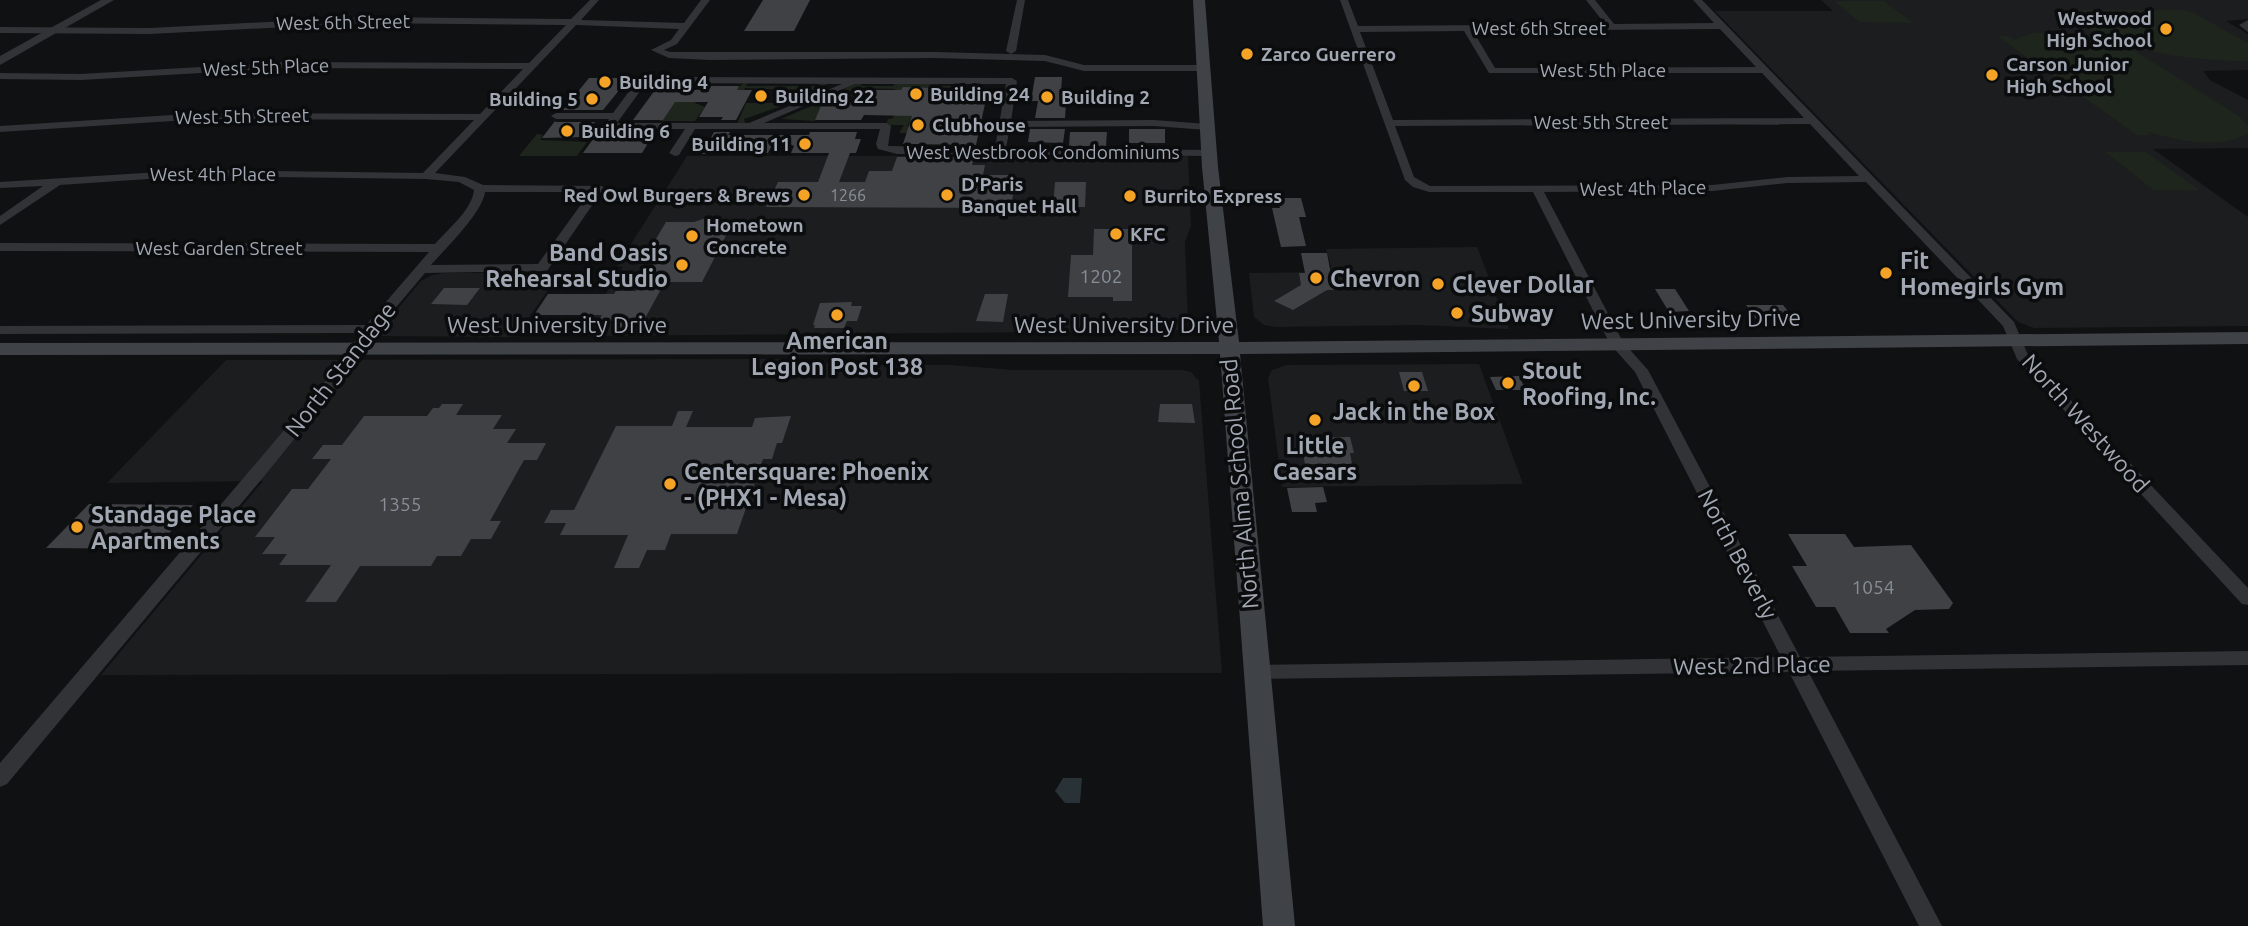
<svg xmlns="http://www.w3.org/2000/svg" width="2248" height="926" font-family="Ubuntu,sans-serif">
<rect width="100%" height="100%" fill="#101112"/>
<!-- built -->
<g fill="#1c1d1f">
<polygon points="1821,0 2248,0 2248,19 2226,21 2248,34 2248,70 2203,71 2210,80 2248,100 2248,148 2153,149 2248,217 2248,326 2034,328 2018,322 1715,11 1833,11"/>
<polygon points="687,156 1188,156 1191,226 1185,242 1188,324 1180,330 1172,331 579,336 623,267 617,266"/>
<polygon points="1477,247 1509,329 1418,325 1276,327 1264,325 1254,317 1249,273 1330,272 1331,266 1326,249"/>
<polygon points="445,273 540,273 558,276 515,337 378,336 379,331 421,281 432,275"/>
<polygon points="788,359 841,365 950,365 1015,370 1182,370 1191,372 1199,381 1222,673 101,675 263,481 107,483 226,360"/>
<polygon points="1479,364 1523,484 1282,487 1268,378 1272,370 1287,365"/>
</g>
<!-- green -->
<g fill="#1d251d" fill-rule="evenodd">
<polygon points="1834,1 1884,1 1913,23 1860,22"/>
<path d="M2060,10H2183L2192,12L2248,43V61C2200,61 2147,55 2103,35C2088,29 2074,19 2060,10Z"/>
<path d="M2061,32L2102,39L2132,49L2239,116L2248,126V133C2221,151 2176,140 2148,132L2151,135H2137L1997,36H2009L2014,40L2033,33Z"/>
<polygon points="744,83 747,83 746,86 818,86 819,83 830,83 785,105 744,119 745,123 737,124 746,103 778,103 784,90 745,88 737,103 732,92"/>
<path d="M858,83H862L861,86H893L896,83H938V86H951L947,103L903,116H929L928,120L911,119L907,127H920L931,133H899L904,125H886L888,119L893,118L898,106L822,104L815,121L781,119L847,91L844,89ZM854,88L894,89H895L890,102H850Z"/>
<polygon points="697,88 704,88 695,103 705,107 695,121 659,121 664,118 674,102 687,102"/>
<polygon points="537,134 543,135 540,140 587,142 577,156 519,156"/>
<polygon points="2105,152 2146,152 2199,190 2154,190"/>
</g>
<!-- water -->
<polygon fill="#293237" points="1063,778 1082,778 1080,803 1065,803 1055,791"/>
<!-- building -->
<g fill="#3f4145">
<polygon points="763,0 810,0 794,31 744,31"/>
<polygon points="1035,77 1062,77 1061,93 1067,92 1065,118 1035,118 1038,101 1031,101"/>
<polygon points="589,78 629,78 603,110 563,110"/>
<polygon points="710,86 739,86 737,90 752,90 736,120 721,120 723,117 699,117 708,102 675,102 663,120 633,120 655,90 707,90"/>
<polygon points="903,87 988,90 976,145 903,144 912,116 864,115 861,120 815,120 821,106 849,106 856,90 901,90"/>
<polygon points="555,121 556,122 595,122 583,137 542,138"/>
<polygon points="1030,129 1065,129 1063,143 1028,142"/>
<rect x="1129" y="129" width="36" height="14"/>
<polygon points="625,132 655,132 642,153 583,153 596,135 623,135"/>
<polygon points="714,132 730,132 728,135 809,135 810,132 857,132 855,139 861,139 856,153 850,153 839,182 865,182 869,171 892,171 897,157 974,157 972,165 985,165 983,175 1016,175 1011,208 766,207 778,182 818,182 829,153 791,153 794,146 776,137 768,153 702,154"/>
<polygon points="1070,132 1107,132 1106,146 1069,146"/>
<polygon points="1055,182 1086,182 1085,207 1053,207"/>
<polygon points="1277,198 1301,198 1306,217 1299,217 1306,246 1281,247 1272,208 1280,208"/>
<polygon points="712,216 721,222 733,222 702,282 665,282 638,331 616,331 621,321 598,321 602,315 534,315 548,294 614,294 616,291 636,291 662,249 650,249 666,222 694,222"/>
<polygon points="1094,229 1132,229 1132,301 1113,301 1113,297 1068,297 1071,255 1093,255"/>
<polygon points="1301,253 1327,253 1334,290 1327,290 1293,310 1274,301 1301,285 1299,273 1305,273"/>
<polygon points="444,288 480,288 467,305 431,304"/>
<polygon points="1655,289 1675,289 1689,311 1669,312"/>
<polygon points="985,294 1008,294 1003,322 976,321"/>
<polygon points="852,302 851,306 862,306 857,321 847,321 844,328 814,328 815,325 813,325 820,303"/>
<polygon points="1746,305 1783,305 1794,318 1756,319"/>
<polygon points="1399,372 1422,372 1428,391 1404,391"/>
<polygon points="1519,376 1526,390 1496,390 1490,377"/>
<polygon points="442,404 463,404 456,415 502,415 493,429 516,429 507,443 546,443 537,460 524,460 490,521 501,521 491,539 471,539 461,556 437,556 431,566 360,566 336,602 305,602 331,565 279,565 287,554 262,554 275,537 255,537 292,489 308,489 331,459 312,459 323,445 342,445 364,416 427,416 433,408 439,408"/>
<polygon points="1160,404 1192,404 1195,423 1158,422"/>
<polygon points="678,411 693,411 686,427 752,427 755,418 791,416 782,443 777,443 772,459 763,459 737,534 671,534 665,550 647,550 639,568 614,568 628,535 560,535 566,523 544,523 551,510 574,510 616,426 672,426"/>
<polygon points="1350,437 1354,453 1350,453 1352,464 1305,464 1300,438"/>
<polygon points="1323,487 1327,502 1315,503 1317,512 1292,512 1287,488"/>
<polygon points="89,504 193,505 156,549 46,548"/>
<polygon points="1788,534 1845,534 1854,547 1911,545 1953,603 1949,609 1915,610 1886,629 1889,633 1850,633 1835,607 1816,607 1792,566 1807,566"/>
</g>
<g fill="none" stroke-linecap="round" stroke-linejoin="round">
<!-- minor -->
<g fill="#313337" fill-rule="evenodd">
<path d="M590,0H599L581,20L684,23L701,0H710L677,44L664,50L670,52H935L1045,55L1084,65H1204L1209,68L1204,71H1084L1045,61L935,58L710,60L669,58L651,50L671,40L679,29L576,25L435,173L465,177L483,185L602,186L604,188L547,271L425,273L376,331L354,365L270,469L7,784L0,787V763L258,461L343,360L360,333L0,334V326L366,325L429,252L0,251V243L435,244C448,229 472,210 474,190L459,182L426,179L192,176L60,185L0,225V216L43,186L0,188V182L192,170L423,173L474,120L204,119L0,132V126L204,113L480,114L523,69L285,68L81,80L0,79V73L81,74L285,62L529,63L566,25L366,23L150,34L0,33V27L150,28L366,17L571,19ZM485,192H590L538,264L431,265C445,249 483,212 485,192Z"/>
<polygon points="1017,0 1025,0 1016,51 1011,54 1006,51"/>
<path d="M1340,0H1348L1358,26L1605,24L1586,0H1595L1614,24L1714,23L1693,0H1702L2014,322L2028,355L2248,588V605L2242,604L2017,359L2003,326L1866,182L1788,183L1712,191L1544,192L1623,342L1648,370L1800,657L2248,651V665L1808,671L1942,926H1919L1789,672L1255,679L1248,677L1246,672L1248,667L1255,665L1781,657L1635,372L1610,344L1533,192H1429L1413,187L1405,180ZM1720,29L1756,67L1495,68L1473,31ZM1464,31L1489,73H1762L1804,118L1393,120L1360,32ZM1810,124L1859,176L1788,177L1712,185L1430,186L1414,177L1395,126Z"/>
<path d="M643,77L1012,78L1017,81L1011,121L1154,120L1207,124L1212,127L1207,130L1154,126L1010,127L1006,148L1209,150L1215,153L1209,156L897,154L878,149L876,144L880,129H695L679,155L675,156L669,153L685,129H609L604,126L609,119H556L551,116L556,113H613L639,78ZM646,83L842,84L749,123H617ZM855,84H1006L995,148L888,146L891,126L886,123H764Z"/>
</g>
<!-- tertiary -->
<g fill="#313337" fill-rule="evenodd">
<polygon points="101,0 114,0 0,65 0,56"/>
<polygon points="2248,20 2248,32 2239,25"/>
</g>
<!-- secondary -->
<polygon fill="#3f4247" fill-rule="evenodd" points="1193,0 1205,0 1218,167 1239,342 2248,332 2248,344 1240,354 1295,926 1263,926 1220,354 0,355 0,343 1219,342 1202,167"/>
</g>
<!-- markers -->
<g fill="#f4a327" stroke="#0b0c0d" stroke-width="2.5">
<circle cx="2166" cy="29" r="7"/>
<circle cx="1247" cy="54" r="7"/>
<circle cx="1992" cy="75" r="7"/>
<circle cx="605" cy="82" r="7"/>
<circle cx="916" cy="94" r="7"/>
<circle cx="761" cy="96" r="7"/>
<circle cx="1047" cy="97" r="7"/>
<circle cx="592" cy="99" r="7"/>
<circle cx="918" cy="125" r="7"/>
<circle cx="567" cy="131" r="7"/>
<circle cx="805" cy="144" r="7"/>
<circle cx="804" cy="195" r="7"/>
<circle cx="947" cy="195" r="7"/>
<circle cx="1130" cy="196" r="7"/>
<circle cx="1116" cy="234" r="7"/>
<circle cx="692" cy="236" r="7"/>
<circle cx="682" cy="265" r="7"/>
<circle cx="1886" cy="273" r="7"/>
<circle cx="1316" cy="278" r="7"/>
<circle cx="1438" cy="284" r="7"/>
<circle cx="1457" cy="313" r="7"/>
<circle cx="837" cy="315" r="7"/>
<circle cx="1508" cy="383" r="7"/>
<circle cx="1414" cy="386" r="7"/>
<circle cx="1315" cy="420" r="7"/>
<circle cx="670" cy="484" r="7"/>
<circle cx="77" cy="527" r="7"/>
</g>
<g text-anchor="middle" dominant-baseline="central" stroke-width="7" stroke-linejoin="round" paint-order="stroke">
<!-- far-number labels -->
<g font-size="16" fill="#888e98">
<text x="848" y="195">1266</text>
</g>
<!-- far-poi labels -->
<g font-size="19" font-weight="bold" fill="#a1a8b3" stroke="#0b0c0d" text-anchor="start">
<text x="2152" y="18" text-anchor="end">Westwood<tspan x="2152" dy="22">High School</tspan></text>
<text x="1261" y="54">Zarco Guerrero</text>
<text x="2006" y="64">Carson Junior<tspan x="2006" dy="22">High School</tspan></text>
<text x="619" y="82">Building 4</text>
<text x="930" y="94">Building 24</text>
<text x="775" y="96">Building 22</text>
<text x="1061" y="97">Building 2</text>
<text x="578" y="99" text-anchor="end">Building 5</text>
<text x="932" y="125">Clubhouse</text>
<text x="581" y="131">Building 6</text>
<text x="791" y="144" text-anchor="end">Building 11</text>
<text x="961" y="184">D'Paris<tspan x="961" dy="22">Banquet Hall</tspan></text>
<text x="790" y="195" text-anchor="end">Red Owl Burgers &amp; Brews</text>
<text x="1144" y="196">Burrito Express</text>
<text x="706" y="225">Hometown<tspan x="706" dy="22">Concrete</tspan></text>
<text x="1130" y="234">KFC</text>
</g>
<!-- far-street labels -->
<g font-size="19" fill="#a1a8b3" stroke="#0b0c0d">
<text transform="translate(343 22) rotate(-1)">West 6th Street</text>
<text x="1539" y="28">West 6th Street</text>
<text transform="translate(266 67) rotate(-2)">West 5th Place</text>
<text x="1603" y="70">West 5th Place</text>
<text transform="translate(242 116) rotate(-1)">West 5th Street</text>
<text x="1601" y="122">West 5th Street</text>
<text x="1043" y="152">West Westbrook Condominiums</text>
<text x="213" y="174">West 4th Place</text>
<text transform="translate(1643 188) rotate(-1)">West 4th Place</text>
<text x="219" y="248">West Garden Street</text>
</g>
<!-- number labels -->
<g font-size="19" fill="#888e98">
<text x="1101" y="276">1202</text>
<text x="400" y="504">1355</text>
<text x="1873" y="587">1054</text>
</g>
<!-- poi labels -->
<g font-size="23" font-weight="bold" fill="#a1a8b3" stroke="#0b0c0d" text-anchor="start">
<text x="668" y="252" text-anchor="end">Band Oasis<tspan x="668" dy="26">Rehearsal Studio</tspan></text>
<text x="1900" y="260">Fit<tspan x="1900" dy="26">Homegirls Gym</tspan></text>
<text x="1330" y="278">Chevron</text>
<text x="1452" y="284">Clever Dollar</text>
<text x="1471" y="313">Subway</text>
<text x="837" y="340" text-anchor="middle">American<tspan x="837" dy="26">Legion Post 138</tspan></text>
<text x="1522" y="370">Stout<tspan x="1522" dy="26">Roofing, Inc.</tspan></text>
<text x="1414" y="411" text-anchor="middle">Jack in the Box</text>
<text x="1315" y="445" text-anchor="middle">Little<tspan x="1315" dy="26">Caesars</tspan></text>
<text x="684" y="471">Centersquare: Phoenix<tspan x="684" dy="26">- (PHX1 - Mesa)</tspan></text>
<text x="91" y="514">Standage Place<tspan x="91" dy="26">Apartments</tspan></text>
</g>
<!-- street labels -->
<g font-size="23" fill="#a1a8b3" stroke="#0b0c0d">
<text transform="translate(1691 319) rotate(-1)">West University Drive</text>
<text x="557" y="324">West University Drive</text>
<text x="1124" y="324">West University Drive</text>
<text transform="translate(340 369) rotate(-52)">North Standage</text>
<text transform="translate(2086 423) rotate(48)">North Westwood</text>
<text transform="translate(1239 484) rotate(-95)">North Alma School Road</text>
<text transform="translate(1738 554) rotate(62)">North Beverly</text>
<text transform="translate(1752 665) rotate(-1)">West 2nd Place</text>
</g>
</g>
</svg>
